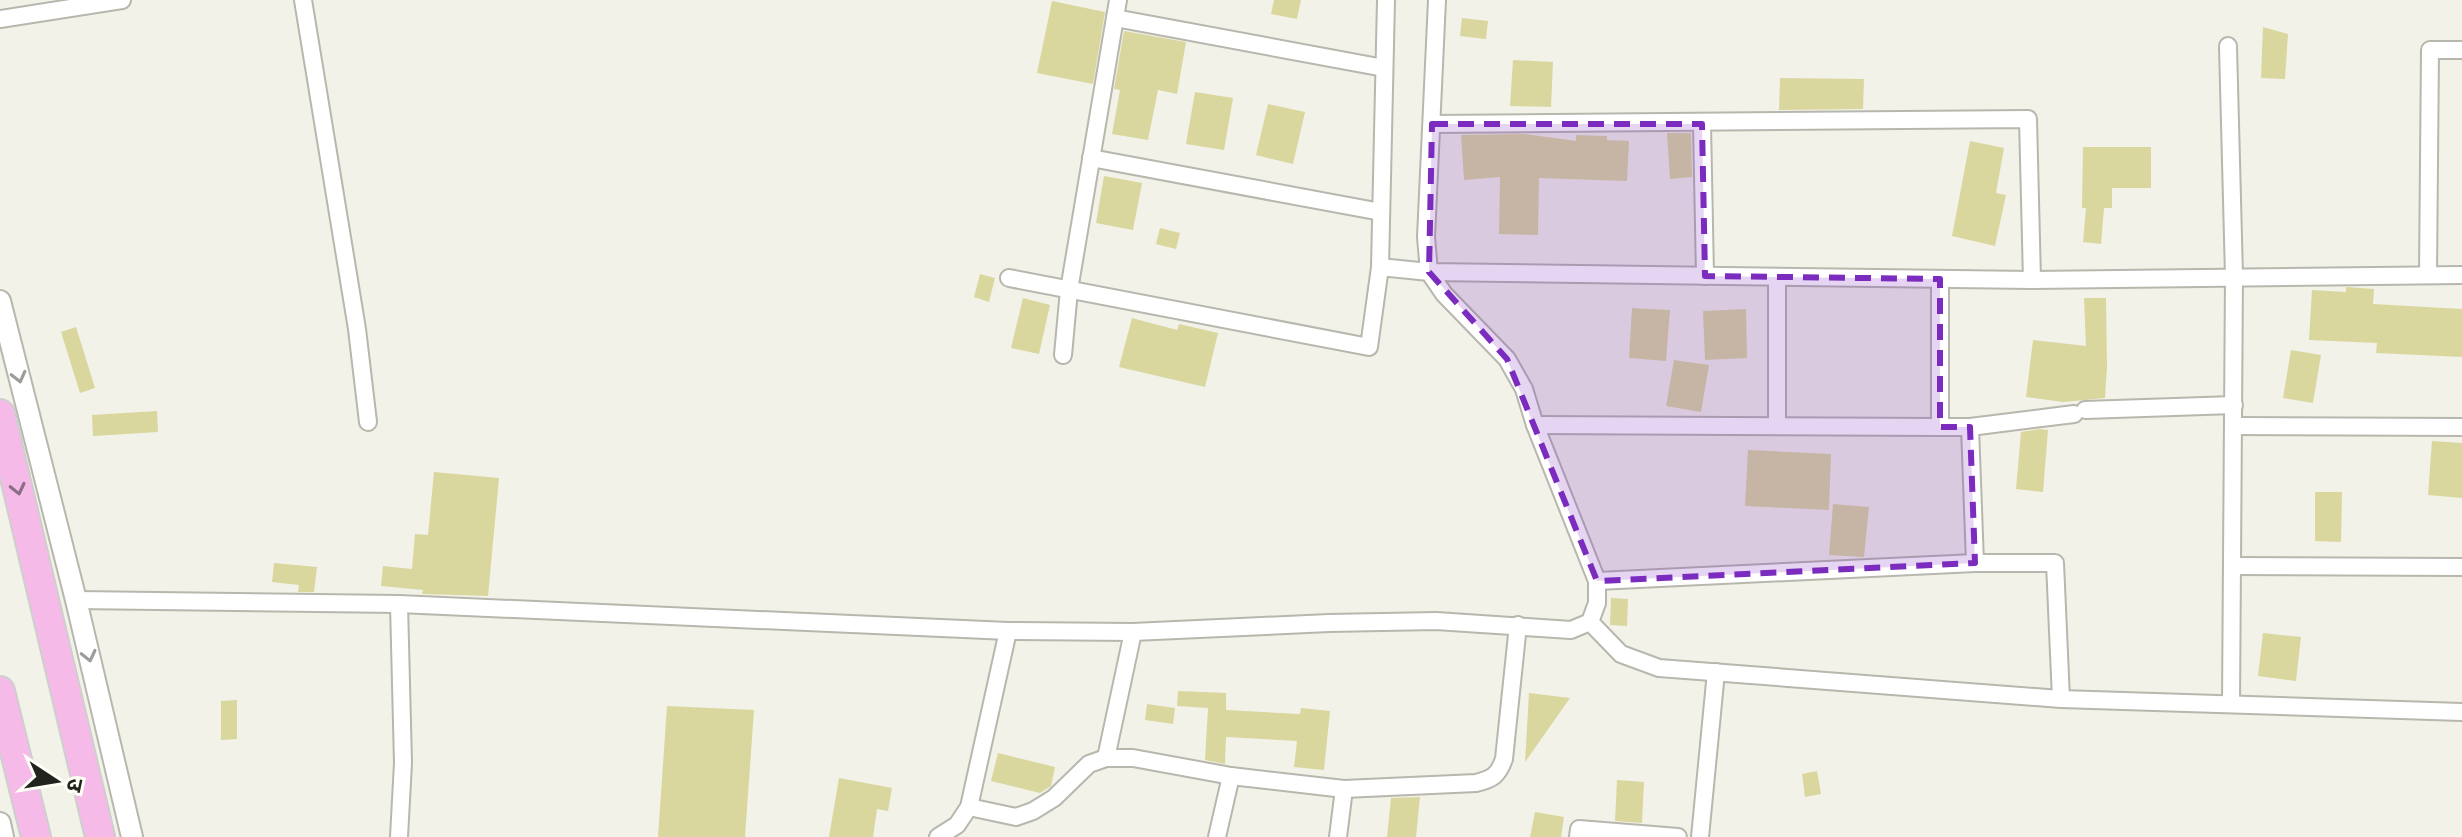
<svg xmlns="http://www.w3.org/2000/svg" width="2462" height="837" font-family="Roboto,'Noto Sans Devanagari',sans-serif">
<rect width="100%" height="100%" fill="#f2f2e8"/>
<!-- building -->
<g fill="#d9d79e">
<polygon points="1274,0 1301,0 1297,19 1271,14"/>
<polygon points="1052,1 1105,12 1093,84 1037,73"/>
<polygon points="1462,18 1488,21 1486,39 1460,36"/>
<polygon points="2263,27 2288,34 2285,79 2261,78"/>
<polygon points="1124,31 1186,42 1177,94 1158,90 1148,140 1112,134 1120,90 1114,89"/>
<polygon points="1513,60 1553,62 1551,107 1510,106"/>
<polygon points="1780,78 1864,79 1863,109 1779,110"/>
<polygon points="1195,92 1233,98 1224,150 1186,144"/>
<polygon points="1268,104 1305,112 1293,164 1256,155"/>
<polygon points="1667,133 1691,133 1692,177 1670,179"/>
<polygon points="1525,134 1576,141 1576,135 1607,136 1607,140 1629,141 1627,181 1539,178 1538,235 1499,234 1500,177 1464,180 1461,135"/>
<polygon points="1970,141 2004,148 1996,193 2006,195 1995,246 1952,236"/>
<polygon points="2083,147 2151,147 2151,188 2112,188 2112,208 2104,208 2101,244 2083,242 2086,208 2082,208"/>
<polygon points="1104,176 1142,183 1133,230 1096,223"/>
<polygon points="1160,228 1180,233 1176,249 1156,244"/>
<polygon points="980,274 995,278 989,302 974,297"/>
<polygon points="2346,287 2374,289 2373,304 2462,309 2462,357 2376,353 2377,343 2309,340 2312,290 2346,292"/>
<polygon points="1023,298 1050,305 1039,354 1011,348"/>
<polygon points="2084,298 2106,298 2107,367 2105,398 2063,402 2026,397 2033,340 2086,346"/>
<polygon points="1632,308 1670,310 1666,361 1629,358"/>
<polygon points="1746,309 1747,358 1705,360 1703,311"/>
<polygon points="1132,318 1177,330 1179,324 1218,333 1205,387 1119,367"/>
<polygon points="76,327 95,388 80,393 61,332"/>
<polygon points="2291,350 2321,355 2313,403 2283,398"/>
<polygon points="1674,360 1709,365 1701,412 1666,406"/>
<polygon points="157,411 158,432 93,436 92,415"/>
<polygon points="2040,429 2048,430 2043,492 2016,489 2021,432"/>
<polygon points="2432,441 2462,443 2462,498 2428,495"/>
<polygon points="1748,450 1831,454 1829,510 1745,506"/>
<polygon points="434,472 499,478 488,596 422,594 423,590 381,586 383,566 412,569 415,534 428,535"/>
<polygon points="2315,492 2342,492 2341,542 2315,541"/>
<polygon points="1833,504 1869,507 1864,557 1829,555"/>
<polygon points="274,563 317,567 314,592 298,592 299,585 272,582"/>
<polygon points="1611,598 1628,599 1627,626 1610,625"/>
<polygon points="2263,633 2301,637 2296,681 2258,676"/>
<polygon points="1178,691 1226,693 1226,710 1300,714 1301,708 1330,711 1324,770 1294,767 1297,741 1226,737 1225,764 1205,760 1208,708 1177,706"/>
<polygon points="1529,693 1570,698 1525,762"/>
<polygon points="237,700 237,739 221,740 221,701"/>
<polygon points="1147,704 1175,708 1173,724 1145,720"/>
<polygon points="667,706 754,710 745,837 658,837"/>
<polygon points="998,753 1055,767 1051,786 1040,793 991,781"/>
<polygon points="1817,771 1821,794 1805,797 1802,774"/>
<polygon points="839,778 892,788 888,811 877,809 873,837 829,837"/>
<polygon points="1617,780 1644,782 1642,823 1615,821"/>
<polygon points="1420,797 1416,837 1387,837 1391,798"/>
<polygon points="1535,812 1564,817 1561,837 1530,837"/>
</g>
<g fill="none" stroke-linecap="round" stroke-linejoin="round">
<!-- minor casing -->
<g stroke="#b7b7ae" stroke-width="20">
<g id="minor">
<polyline points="303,0 357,329 368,422"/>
<polyline points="1115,18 1384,68"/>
<polyline points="0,19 122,0"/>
<polyline points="2228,46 2234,276 2231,704"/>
<polyline points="1432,124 2028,119 2032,280"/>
<polyline points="1702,124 1705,276"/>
<polyline points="1091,158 1381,212"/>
<polyline points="1380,267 1386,0"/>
<polyline points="2428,275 2430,50 2462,50"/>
<polyline points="1009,278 1369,347 1380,267 1429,272 2032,280 2462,275"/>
<polyline points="1940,279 1940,427 1970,427 2074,414"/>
<polyline points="1063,355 1069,290 1118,0"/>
<polyline points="2085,410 2234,405"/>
<polyline points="1535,425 1940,427"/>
<polyline points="1777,426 1777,277"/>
<polyline points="2234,426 2462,427"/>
<polyline points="1970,427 1975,563 2055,563 2061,699"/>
<polyline points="2233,566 2462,567"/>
<polyline points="1597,581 1975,563"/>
<polyline points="76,600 399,604 1008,631 1133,632 1329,623 1436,621 1571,630 1590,622 1597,603 1597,581 1535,425 1524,389 1507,359 1444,294 1429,272 1426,237 1437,0"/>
<polyline points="1590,622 1621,654 1659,668 2061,699 2462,712"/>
<polyline points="1106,758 1133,632"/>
<path d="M969,807L1016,817L1033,811L1054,798L1089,764L1106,758H1133L1231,776L1344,789L1476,783C1492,779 1498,776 1504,759L1518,625"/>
<polyline points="399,837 403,763 399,604"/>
<polyline points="938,837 957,825 969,807 1008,631"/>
<polyline points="1217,837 1231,776"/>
<polyline points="1338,837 1344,789"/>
<polyline points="1578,837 1579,829 1678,837"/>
<polyline points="1700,837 1716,672"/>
</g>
</g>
<!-- tertiary casing -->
<g stroke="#b7b7ae" stroke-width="24">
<g id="tertiary">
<polyline points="0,301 76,600 132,837"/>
<polyline points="0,823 3,837"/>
</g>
</g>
<!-- trunk casing -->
<g stroke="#cecece" stroke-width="32">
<g id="trunk">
<polyline points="0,414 100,837"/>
<polyline points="0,691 36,837"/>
</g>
</g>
<!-- minor -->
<use href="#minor" stroke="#fff" stroke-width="16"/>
<!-- tertiary -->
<use href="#tertiary" stroke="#fff" stroke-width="20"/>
<!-- trunk -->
<use href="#trunk" stroke="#f6bae8" stroke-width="28"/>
</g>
<!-- one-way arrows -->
<defs><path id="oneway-chevron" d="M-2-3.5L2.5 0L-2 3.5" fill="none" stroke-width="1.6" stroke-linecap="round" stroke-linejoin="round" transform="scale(2)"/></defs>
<g stroke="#9c9c9a">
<use href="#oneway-chevron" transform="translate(19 377) rotate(76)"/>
<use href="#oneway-chevron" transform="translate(89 656) rotate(77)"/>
</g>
<use stroke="#8c6e84" href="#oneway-chevron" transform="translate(18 489) rotate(77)"/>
<!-- marked area -->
<path fill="#7b2cbf" fill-opacity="0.2" stroke="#7b2cbf" stroke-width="6" stroke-dasharray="16 10" stroke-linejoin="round" d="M1432,124H1702L1705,276L1940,279V427H1970L1975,563L1597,581L1507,359L1429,272Z"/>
<!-- north arrow -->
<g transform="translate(56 781) rotate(102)" stroke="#fffff7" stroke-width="6" paint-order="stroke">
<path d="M0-6L14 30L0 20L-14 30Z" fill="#22221f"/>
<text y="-12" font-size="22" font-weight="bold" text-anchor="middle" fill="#22221f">उ</text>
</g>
</svg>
